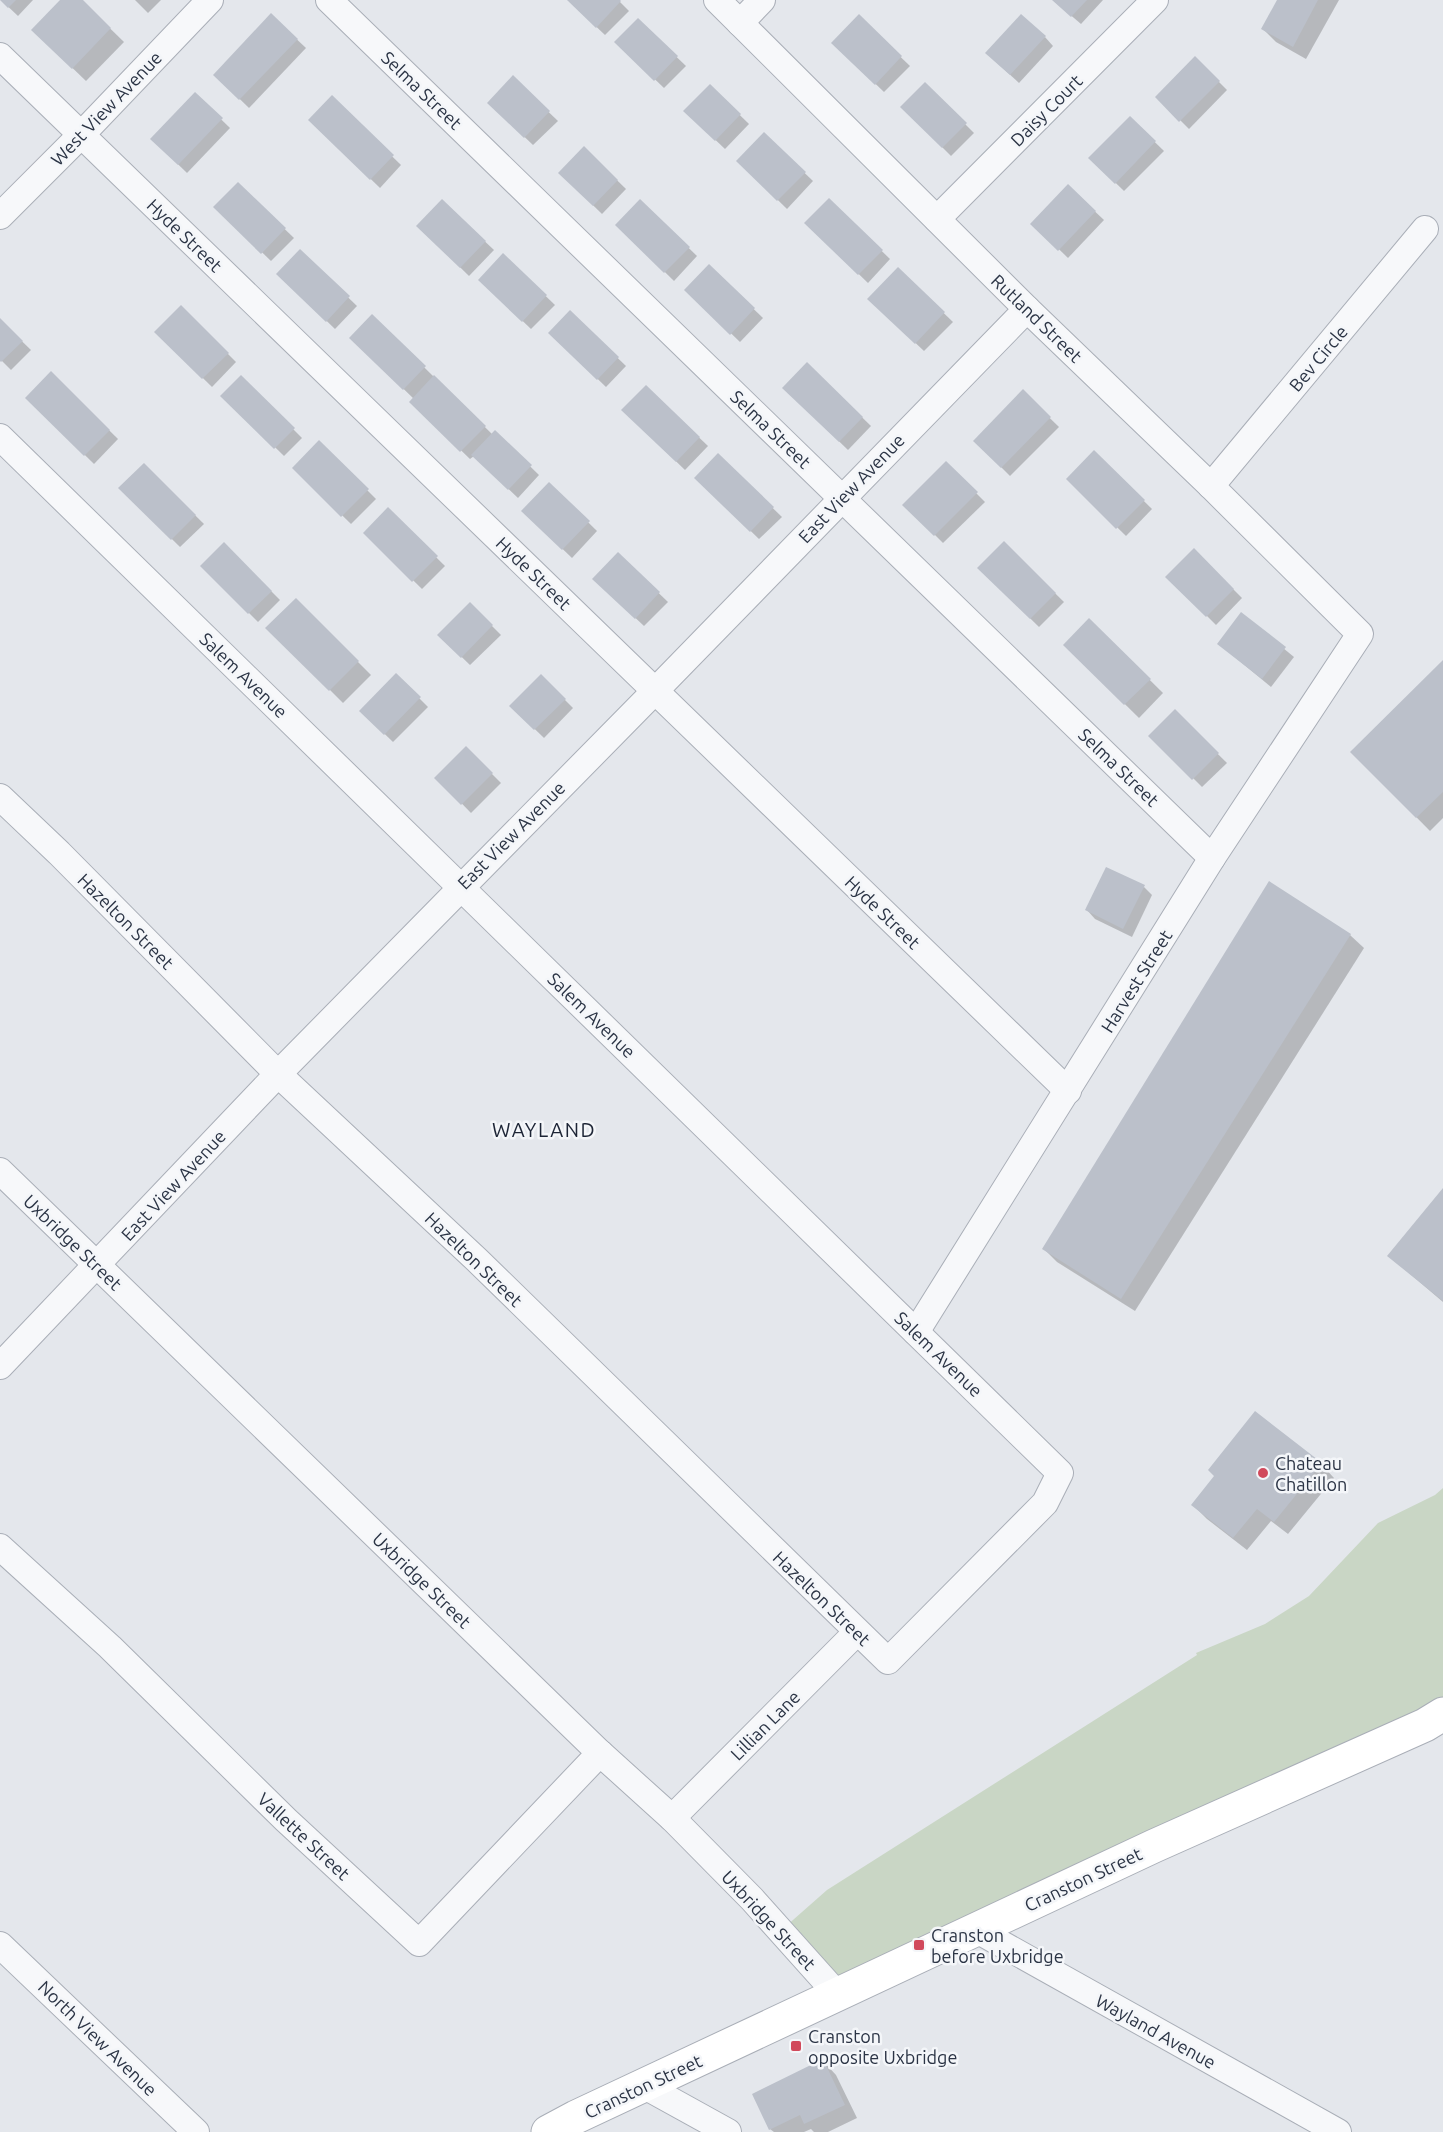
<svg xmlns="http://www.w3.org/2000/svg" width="1443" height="2132" font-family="Ubuntu,sans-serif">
<rect width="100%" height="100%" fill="#e4e7ec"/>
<!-- green -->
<polygon fill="#c9d6c5" points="1443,1488 1443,1708 839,1993 785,1927 827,1890 1197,1655 1196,1653 1265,1624 1309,1596 1378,1523 1435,1495"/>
<!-- shadow -->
<g fill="#0003">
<polygon points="1,0 33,0 18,16"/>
<polygon points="62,0 81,0 124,42 86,81 33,30"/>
<polygon points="135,0 161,0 148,13"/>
<polygon points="568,0 618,0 629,11 605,35"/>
<polygon points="1053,0 1103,0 1081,24"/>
<polygon points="1279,0 1339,0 1306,59 1276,42 1263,29"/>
<polygon points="271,15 306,48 249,108 215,75"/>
<polygon points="859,17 910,66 884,92 833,43"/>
<polygon points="638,20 686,66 664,88 616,42"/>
<polygon points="1045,37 1053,46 1019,83 996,62"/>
<polygon points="1195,58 1227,90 1189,129 1157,97"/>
<polygon points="513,78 558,121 533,145 489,103"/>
<polygon points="925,84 974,133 951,156 902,107"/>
<polygon points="710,86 749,124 725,149 685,111"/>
<polygon points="195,94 230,128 187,173 152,139"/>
<polygon points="332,98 401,165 380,188 310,120"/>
<polygon points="1130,118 1164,151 1124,191 1090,158"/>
<polygon points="764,134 813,181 787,209 738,161"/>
<polygon points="584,148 626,189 602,214 560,173"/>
<polygon points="238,184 294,238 271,261 215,207"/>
<polygon points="1068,186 1104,220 1068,258 1033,224"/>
<polygon points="829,200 890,259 868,283 806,223"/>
<polygon points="442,201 494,250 469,276 418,226"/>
<polygon points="640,201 697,256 674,281 617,225"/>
<polygon points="300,251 357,306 335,329 278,274"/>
<polygon points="503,255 555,305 531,329 480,280"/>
<polygon points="709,266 763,318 740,342 686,290"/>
<polygon points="898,269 953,322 924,351 869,299"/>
<polygon points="181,307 236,362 212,387 156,332"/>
<polygon points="570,312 626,366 606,387 550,333"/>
<polygon points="372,316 493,435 495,432 539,475 518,498 474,456 470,459 411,402 414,399 351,338"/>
<polygon points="0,320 31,350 11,370 0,359"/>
<polygon points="807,364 871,426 848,450 784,388"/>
<polygon points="51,373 118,439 94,464 27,398"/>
<polygon points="241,377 302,438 284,456 223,396"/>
<polygon points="646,387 708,446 685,470 623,410"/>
<polygon points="1023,392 1059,427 1010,476 975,441"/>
<polygon points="319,442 376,499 351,524 294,468"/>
<polygon points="1094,452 1152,509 1126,536 1068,479"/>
<polygon points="718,455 782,517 759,539 696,478"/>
<polygon points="946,463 985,502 943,543 905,505"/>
<polygon points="144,465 204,524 180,547 120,488"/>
<polygon points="549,484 597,531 572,558 523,511"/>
<polygon points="388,510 445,566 422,589 365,533"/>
<polygon points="1004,543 1064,602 1039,627 979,568"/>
<polygon points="224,544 280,600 258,622 202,566"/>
<polygon points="1194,550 1242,598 1216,625 1168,577"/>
<polygon points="618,554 668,602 644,626 594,579"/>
<polygon points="296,600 371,675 343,703 268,628"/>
<polygon points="470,604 501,635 470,665 439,635"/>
<polygon points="1242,614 1294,657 1271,687 1219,644"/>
<polygon points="1089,620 1163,693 1139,718 1065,645"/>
<polygon points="1443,662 1443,818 1430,831 1352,752"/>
<polygon points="396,675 428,707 393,742 361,711"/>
<polygon points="541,676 573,708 544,738 511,706"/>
<polygon points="1175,712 1227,763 1202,787 1151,736"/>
<polygon points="466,748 501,783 471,813 437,778"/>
<polygon points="1144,887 1152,895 1132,937 1095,919 1087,910"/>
<polygon points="1350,935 1364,948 1135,1311 1057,1262 1043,1248"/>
<polygon points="1443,1191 1443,1302 1389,1256"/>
<polygon points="1321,1464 1334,1478 1288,1534 1271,1521 1247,1550 1207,1519 1193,1505 1216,1476"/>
<polygon points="823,2061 836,2075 857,2118 828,2132 814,2132 811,2129 804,2132 774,2132 770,2129"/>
</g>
<!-- building -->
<g fill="#bbc0ca">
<polygon points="0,0 16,0 8,8"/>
<polygon points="60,0 83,0 111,28 72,69 31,30"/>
<polygon points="567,0 620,0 621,1 596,28"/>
<polygon points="1052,0 1087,0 1071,17"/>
<polygon points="1277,0 1318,0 1293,47 1261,29"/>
<polygon points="271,13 298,39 239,100 213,75"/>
<polygon points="859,14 902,56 875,85 831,43"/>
<polygon points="1021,14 1046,36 1010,75 985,53"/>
<polygon points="638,18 678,56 654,81 614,42"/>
<polygon points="1195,56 1220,81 1179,122 1155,97"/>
<polygon points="513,75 550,111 524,138 487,103"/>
<polygon points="925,82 967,123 942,148 900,107"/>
<polygon points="710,84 741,114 715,141 683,111"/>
<polygon points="195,92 223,118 178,165 150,139"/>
<polygon points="332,95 394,155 370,180 308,120"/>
<polygon points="1130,116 1156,141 1115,184 1088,158"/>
<polygon points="764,132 806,172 777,201 736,161"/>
<polygon points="584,146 618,180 593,206 558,173"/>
<polygon points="238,182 286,228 261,254 213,207"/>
<polygon points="1068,184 1096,211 1058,251 1030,224"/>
<polygon points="829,198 883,250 858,275 804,223"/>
<polygon points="442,199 486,241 460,268 416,226"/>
<polygon points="640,199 690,247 664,273 615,225"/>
<polygon points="300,249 350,296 326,322 276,274"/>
<polygon points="503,253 547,295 522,322 478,280"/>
<polygon points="709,264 755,308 730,335 684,290"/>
<polygon points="898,267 945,312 915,344 867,299"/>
<polygon points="181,305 229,353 202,379 154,332"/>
<polygon points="570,310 619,357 597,380 548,333"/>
<polygon points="372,314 426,366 403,390 349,338"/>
<polygon points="0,318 23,341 1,362 0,361"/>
<polygon points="807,362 863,417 839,442 782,388"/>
<polygon points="51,371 110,430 84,456 25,398"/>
<polygon points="241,375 295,428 274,449 220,396"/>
<polygon points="434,375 486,426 460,452 409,402"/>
<polygon points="646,385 700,437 676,462 621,410"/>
<polygon points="1023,389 1051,417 1001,468 973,441"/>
<polygon points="495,430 532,465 508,490 471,455"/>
<polygon points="319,440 369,489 341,517 292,468"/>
<polygon points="1094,450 1145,500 1116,529 1066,479"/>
<polygon points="718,453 774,507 750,532 694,478"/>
<polygon points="946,461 978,492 934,536 902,505"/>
<polygon points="144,463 196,515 171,540 118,488"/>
<polygon points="549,482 590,521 562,550 521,511"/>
<polygon points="388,507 438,556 412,582 363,533"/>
<polygon points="1004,541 1056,593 1030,619 977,568"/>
<polygon points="224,542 272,591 248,614 200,566"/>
<polygon points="1194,548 1234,589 1206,617 1165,577"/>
<polygon points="618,552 660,592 635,619 592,579"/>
<polygon points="296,598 359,661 329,691 265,628"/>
<polygon points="470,602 493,625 461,658 437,635"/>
<polygon points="1241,612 1286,647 1262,679 1217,644"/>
<polygon points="1089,618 1151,679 1124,705 1063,645"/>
<polygon points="1443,660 1443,792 1416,818 1350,752"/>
<polygon points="396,673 421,697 384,735 359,711"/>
<polygon points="541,674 566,699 534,730 509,706"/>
<polygon points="1175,709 1219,753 1192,780 1148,736"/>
<polygon points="466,746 493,773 461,805 434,778"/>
<polygon points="1106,867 1145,885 1123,929 1085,910"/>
<polygon points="1269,881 1351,934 1121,1299 1042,1249"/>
<polygon points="1443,1188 1443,1301 1387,1256"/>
<polygon points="1255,1411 1322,1463 1274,1522 1257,1509 1233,1538 1191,1505 1214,1476 1208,1470"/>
<polygon points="823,2059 845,2105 804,2124 800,2115 769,2130 752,2094"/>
</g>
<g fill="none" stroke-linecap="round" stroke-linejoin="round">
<!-- minor casing -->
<g stroke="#a9aeb7" stroke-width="28">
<g id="minor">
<polyline points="329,0 1212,858"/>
<polyline points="717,0 1027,309 1211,486 1360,634 1212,858 916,1332"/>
<polyline points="740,23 762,0"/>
<polyline points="0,56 1068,1091"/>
<polyline points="0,216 81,135 210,0"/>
<polyline points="937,219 1155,0"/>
<polyline points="0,437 1060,1473 1045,1503 888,1661 477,1260 278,1074 59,853 0,797"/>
<polyline points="1211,486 1425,229"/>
<polyline points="0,1171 600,1753 672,1818 752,1899 837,1994"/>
<polyline points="0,1366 278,1074 655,691 1027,309"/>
<polyline points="0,1547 110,1647 286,1820 419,1943 600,1753"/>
<polyline points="672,1818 857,1632"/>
<polyline points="975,1929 1338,2132"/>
<polyline points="0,1945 196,2132"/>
<polyline points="643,2085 728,2132"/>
</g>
</g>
<!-- secondary casing -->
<g stroke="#a9aeb7" stroke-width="35">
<polyline id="secondary" points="548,2132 576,2117 1154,1846 1425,1725 1443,1714"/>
</g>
<!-- minor -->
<use href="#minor" stroke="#f7f8fa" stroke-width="26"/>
<!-- secondary -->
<use href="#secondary" stroke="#fff" stroke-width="33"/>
</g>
<!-- markers -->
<g fill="#d1495b" stroke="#f4f6f9" stroke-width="2">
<circle cx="1263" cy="1473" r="6"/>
<rect x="913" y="1939" width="12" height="12" rx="3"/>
<rect x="790" y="2040" width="12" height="12" rx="3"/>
</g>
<g text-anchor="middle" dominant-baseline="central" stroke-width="5" stroke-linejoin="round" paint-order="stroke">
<!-- street labels -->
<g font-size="18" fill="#2b3445" stroke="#f4f6f9">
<text transform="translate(422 90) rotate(44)">Selma Street</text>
<text transform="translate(106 108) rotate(-46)">West View Avenue</text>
<text transform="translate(1046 110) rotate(-45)">Daisy Court</text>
<text transform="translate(185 235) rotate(44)">Hyde Street</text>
<text transform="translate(1037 318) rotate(44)">Rutland Street</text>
<text transform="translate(1318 358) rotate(-50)">Bev Circle</text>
<text transform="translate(771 429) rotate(44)">Selma Street</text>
<text transform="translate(851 488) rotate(-46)">East View Avenue</text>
<text transform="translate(534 573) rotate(44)">Hyde Street</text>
<text transform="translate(244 675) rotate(44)">Salem Avenue</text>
<text transform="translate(1119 767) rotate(44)">Selma Street</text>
<text transform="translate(511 835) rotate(-45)">East View Avenue</text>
<text transform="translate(883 912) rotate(44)">Hyde Street</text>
<text transform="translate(126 921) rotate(45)">Hazelton Street</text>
<text transform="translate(1136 981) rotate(-58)">Harvest Street</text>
<text transform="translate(592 1015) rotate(44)">Salem Avenue</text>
<text transform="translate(173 1185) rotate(-47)">East View Avenue</text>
<text transform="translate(73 1242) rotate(44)">Uxbridge Street</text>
<text transform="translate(474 1259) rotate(44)">Hazelton Street</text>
<text transform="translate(939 1354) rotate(44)">Salem Avenue</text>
<text transform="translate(422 1580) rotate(44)">Uxbridge Street</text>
<text transform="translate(822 1598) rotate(44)">Hazelton Street</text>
<text transform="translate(765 1725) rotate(-45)">Lillian Lane</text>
<text transform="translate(304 1836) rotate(43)">Vallette Street</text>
<text transform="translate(1083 1879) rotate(-25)">Cranston Street</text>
<text transform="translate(769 1920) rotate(47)">Uxbridge Street</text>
<text transform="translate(1156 2031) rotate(29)">Wayland Avenue</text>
<text transform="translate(98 2038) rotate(44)">North View Avenue</text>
<text transform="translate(643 2086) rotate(-25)">Cranston Street</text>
</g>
<!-- poi labels -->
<g font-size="18" fill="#2b3445" stroke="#f4f6f9" text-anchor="start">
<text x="1275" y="1463">Chateau<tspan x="1275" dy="21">Chatillon</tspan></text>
<text x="931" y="1935">Cranston<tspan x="931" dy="21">before Uxbridge</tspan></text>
<text x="808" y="2036">Cranston<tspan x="808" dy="21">opposite Uxbridge</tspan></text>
</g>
<!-- neighbourhood labels -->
<g font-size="20" letter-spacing="1.5" fill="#1d2536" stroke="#f4f6f9">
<text x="544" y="1129">WAYLAND</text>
</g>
</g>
</svg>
